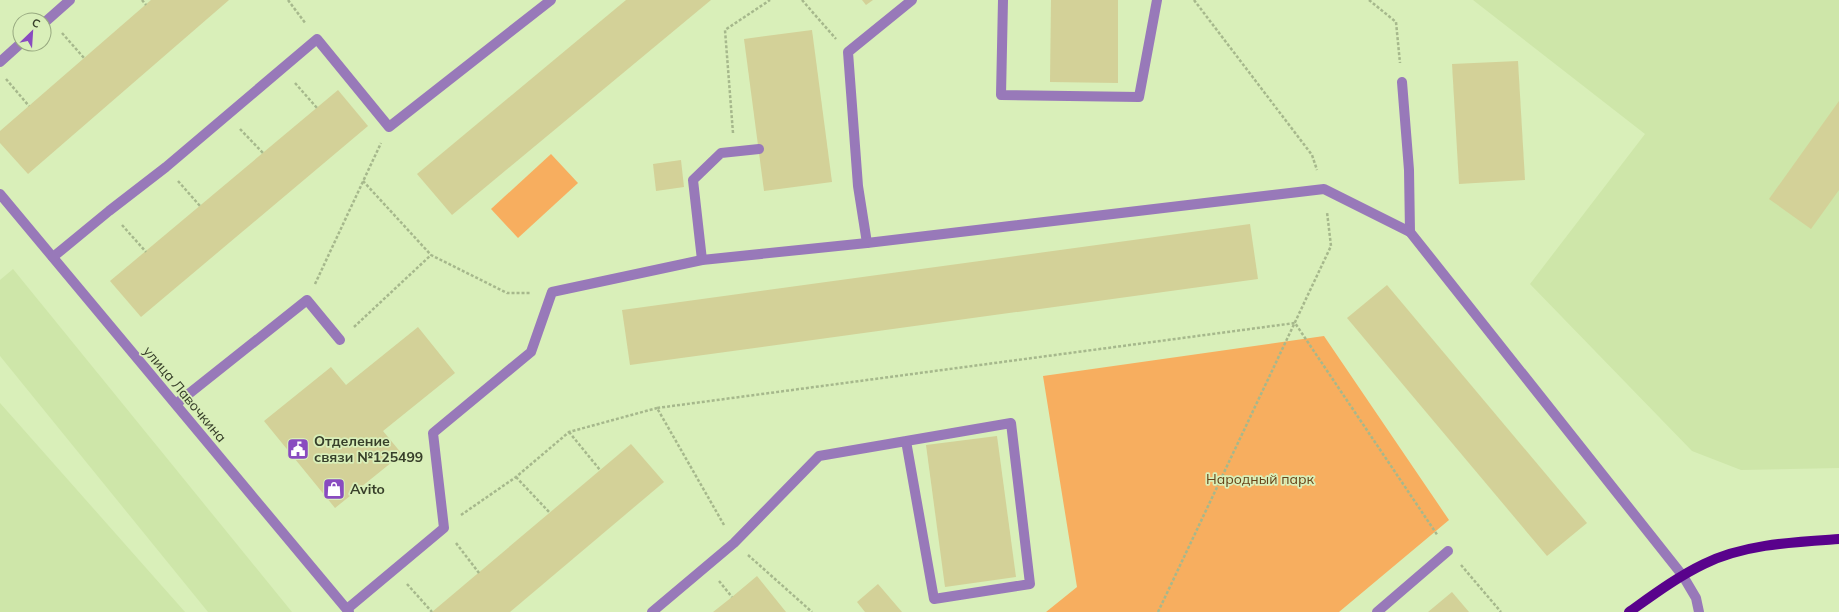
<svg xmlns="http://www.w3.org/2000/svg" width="1839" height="612" font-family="Mulish,sans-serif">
<rect width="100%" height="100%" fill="#d9efb9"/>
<!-- built -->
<g fill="#cee6a9">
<polygon points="1473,0 1839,0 1839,468 1741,470 1692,451 1530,284 1645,134"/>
<polygon points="13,269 292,612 208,612 0,356 0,280"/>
<polygon points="0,403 185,612 0,612"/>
</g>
<!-- green -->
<g fill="#f7ae5f">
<polygon points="551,154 578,183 518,238 491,209"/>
<polygon points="1324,336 1449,520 1339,612 1046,612 1077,587 1043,376"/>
</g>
<!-- building -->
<g fill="#d3d198">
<polygon points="151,0 229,0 28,174 0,143 0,131"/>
<polygon points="626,0 711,0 452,215 417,174"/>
<polygon points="862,0 873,0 866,5"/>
<polygon points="1051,0 1118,0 1118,83 1050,82"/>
<polygon points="812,30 832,182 764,191 744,39"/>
<polygon points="1518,61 1525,180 1459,184 1452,64"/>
<polygon points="338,90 368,126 141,317 110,281"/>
<polygon points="1839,101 1839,190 1811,229 1769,199"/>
<polygon points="681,160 684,187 656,191 653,164"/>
<polygon points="1250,224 1258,279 630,365 622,310"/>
<polygon points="1387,285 1587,523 1547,556 1347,318"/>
<polygon points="418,327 455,373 383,431 402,454 335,508 264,421 331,367 346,385"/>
<polygon points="997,436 1016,577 945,587 926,445"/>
<polygon points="631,444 664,482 510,612 432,612"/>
<polygon points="757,576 786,612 713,612 732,597"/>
<polygon points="878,584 902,612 865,612 857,602"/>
<polygon points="1452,592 1469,612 1428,612"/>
</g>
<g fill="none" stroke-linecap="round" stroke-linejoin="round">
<!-- path -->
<g stroke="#a6b88c" stroke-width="2.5" stroke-dasharray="3 2" stroke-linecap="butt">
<polyline points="142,0 146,5"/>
<polyline points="288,0 306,24"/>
<polyline points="802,0 836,39"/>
<polyline points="1194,0 1312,155 1317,170"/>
<polyline points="1369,0 1396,22 1400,63"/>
<polyline points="62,33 84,58"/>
<polyline points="6,79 29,106"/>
<polyline points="295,83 317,108"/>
<polyline points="240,129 263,153"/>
<polyline points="733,133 725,30 770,0"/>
<polyline points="178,181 200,206"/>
<polyline points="363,181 431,255 507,293 531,293"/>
<polyline points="122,225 146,252"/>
<polyline points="315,284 381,143"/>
<polyline points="354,327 431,255"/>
<polyline points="569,432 600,470"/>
<polyline points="516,477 550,513"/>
<polyline points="461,515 516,477 569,432 657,408"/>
<polyline points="724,525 657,408 1295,323 1438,536"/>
<polyline points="456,543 479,573"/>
<polyline points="748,555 812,612"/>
<polyline points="1461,565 1501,612"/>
<polyline points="719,581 732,597"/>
<polyline points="407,584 432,612"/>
<polyline points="1158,612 1331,246 1327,212"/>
</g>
<!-- minor -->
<g stroke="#9879b9" stroke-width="10">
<polyline points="1003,0 1001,95 1139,97 1157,0"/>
<polyline points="44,23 70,0"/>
<polyline points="0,62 20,44"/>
<polyline points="1402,82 1409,170 1410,232 1683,576 1696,598 1699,612"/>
<polyline points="0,194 349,612"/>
<polyline points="867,243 858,186 848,52 912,0"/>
<polyline points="53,257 109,211 166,167 317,39 389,127 551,0"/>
<polyline points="702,260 693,180 721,153 759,149"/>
<polyline points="176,404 307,300 340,340"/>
<polyline points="347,609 444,528 433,433 531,352 552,292 702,260 867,243 1324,189 1410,232"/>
<polyline points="652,612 734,543 819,456 1011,423 1030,584 934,599 906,441"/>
<polyline points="1377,612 1448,551"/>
</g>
<!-- major -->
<path stroke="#59028c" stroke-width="10" d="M1629,612C1653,595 1677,577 1704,564C1744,544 1795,542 1839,539"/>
</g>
<!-- icons -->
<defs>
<g id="civic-square" transform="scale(1.15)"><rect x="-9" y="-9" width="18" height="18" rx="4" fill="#894bc0" stroke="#d9efb9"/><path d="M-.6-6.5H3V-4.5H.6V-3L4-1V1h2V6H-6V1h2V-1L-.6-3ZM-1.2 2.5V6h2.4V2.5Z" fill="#fff"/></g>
<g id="shop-square" transform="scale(1.15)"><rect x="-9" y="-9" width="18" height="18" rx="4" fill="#894bc0" stroke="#d9efb9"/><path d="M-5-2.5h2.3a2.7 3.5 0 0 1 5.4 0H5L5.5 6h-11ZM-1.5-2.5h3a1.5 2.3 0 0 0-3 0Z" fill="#fff"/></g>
</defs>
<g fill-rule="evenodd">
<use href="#civic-square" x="298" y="449"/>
<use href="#shop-square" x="334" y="489"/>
</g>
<g text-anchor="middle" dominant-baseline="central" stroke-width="3.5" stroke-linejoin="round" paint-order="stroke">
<!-- street labels -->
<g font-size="14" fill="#373f2a" stroke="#d9efb9">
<text transform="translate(185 394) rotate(50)">улица Лавочкина</text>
</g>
<!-- poi labels -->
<g font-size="14" font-weight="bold" fill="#373f2a" stroke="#d9efb9" text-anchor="start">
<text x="314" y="441">Отделение<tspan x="314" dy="16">связи №125499</tspan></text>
<text x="350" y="489">Avito</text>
</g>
<!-- park labels -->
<g font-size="14" fill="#684318" stroke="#d9efb9">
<text x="1260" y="479">Народный парк</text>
</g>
</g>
<!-- north arrow -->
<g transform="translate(32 32) rotate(25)"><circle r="19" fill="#d9efb9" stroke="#98a980"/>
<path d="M0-3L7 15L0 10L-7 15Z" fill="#894bc0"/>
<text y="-6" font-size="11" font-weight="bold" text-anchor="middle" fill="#373f2a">С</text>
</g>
</svg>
